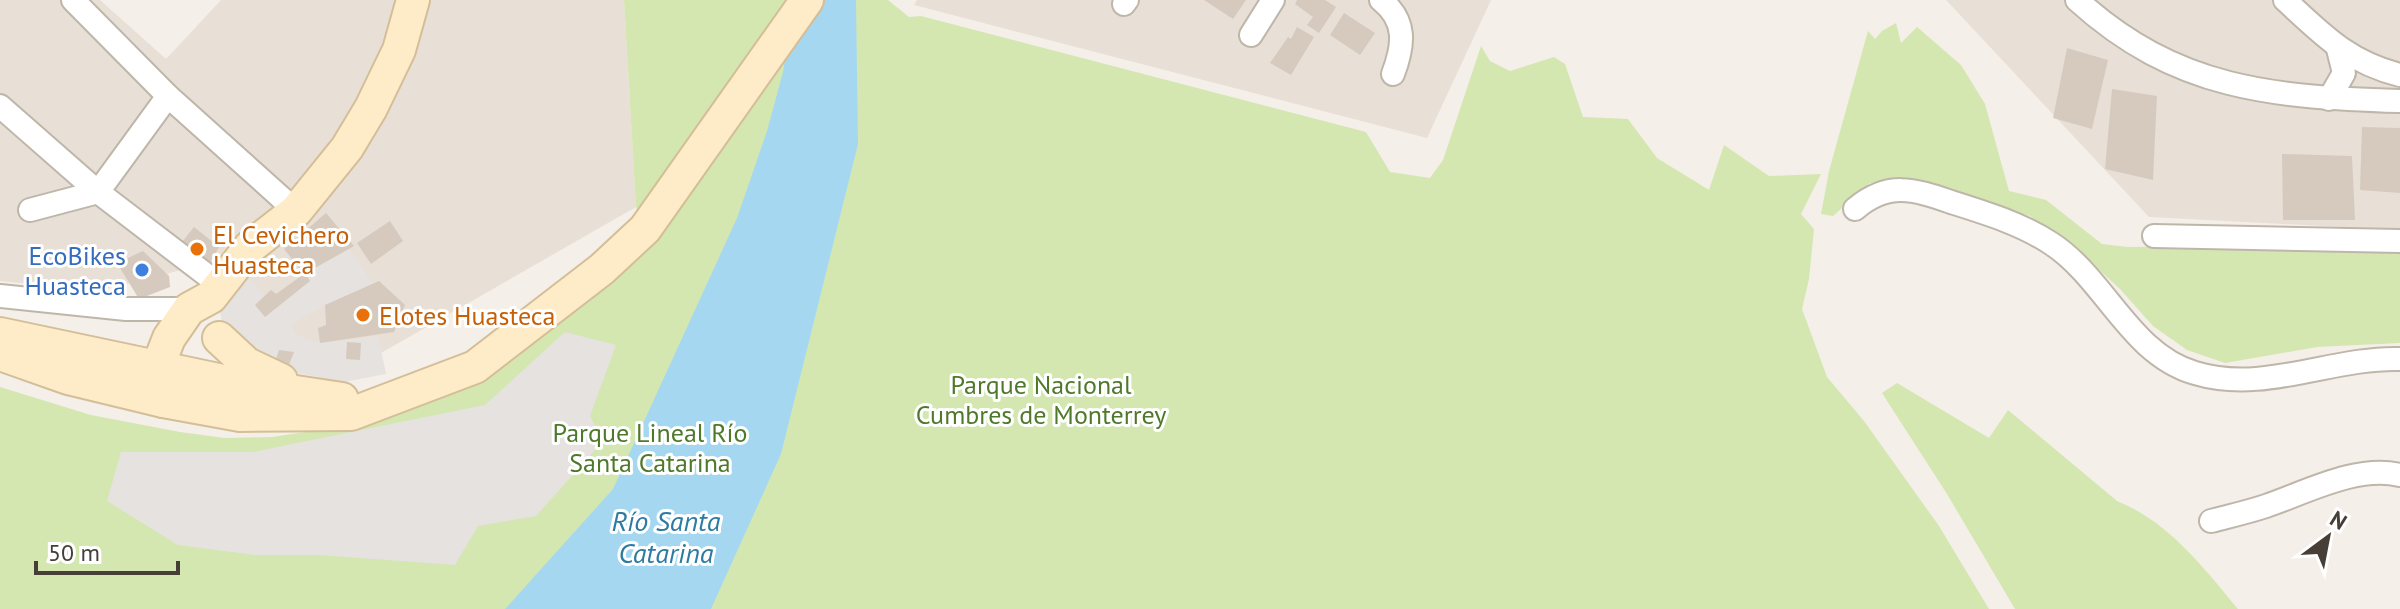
<svg xmlns="http://www.w3.org/2000/svg" width="2400" height="609" font-family="'PT Sans',sans-serif">
<rect width="100%" height="100%" fill="#f4efe8"/>
<!-- residential -->
<g fill="#e8e0d6">
<polygon points="0,0 100,0 166,59 221,0 624,0 636,207 367,361 274,349 201,265 98,291 0,281"/>
<polygon points="917,0 1491,0 1427,138 914,5"/>
<polygon points="1946,0 2400,0 2400,230 2149,217"/>
</g>
<!-- green -->
<g fill="#d4e7b1">
<polygon points="624,0 888,0 909,17 921,16 1366,132 1390,172 1430,178 1443,160 1481,46 1490,61 1510,71 1554,57 1565,64 1583,117 1628,119 1657,158 1709,190 1724,145 1769,176 1821,174 1801,214 1814,229 1809,279 1802,309 1827,377 1864,421 1939,526 1989,609 0,609 0,387 91,415 180,432 225,438 272,437 366,423 429,401 646,236 636,207"/>
<polygon points="1896,23 1901,43 1917,27 1961,65 1985,104 2009,191 2046,200 2102,244 2128,247 2246,246 2400,250 2400,343 2317,347 2225,363 2187,350 2153,326 2120,289 2073,246 2030,216 1914,181 1870,183 1833,216 1821,214 1829,171 1868,31 1875,39 1882,31"/>
<path d="M1897,383L1989,438L2008,410L2117,501C2169,522 2203,567 2238,609H2015L1947,494L1882,393Z"/>
</g>
<!-- parking -->
<g fill="#e5e2e0">
<polygon points="350,249 373,284 325,305 291,324 296,335 320,343 378,336 386,374 344,382 281,370 225,336 218,303 240,268 264,295 255,305 265,317 304,274"/>
<polygon points="565,332 616,345 590,416 603,441 536,516 478,526 455,565 320,555 255,555 178,545 107,501 121,452 253,452 485,405"/>
</g>
<!-- water -->
<polygon fill="#a5d8f0" points="789,0 856,0 858,144 781,454 711,609 505,609 613,489 737,218 767,131 783,72 791,20"/>
<!-- building -->
<g fill="#d5cabd">
<polygon points="1204,0 1246,0 1233,19"/>
<polygon points="1297,0 1325,0 1336,7 1319,33 1307,25 1313,17 1295,4"/>
<polygon points="1344,13 1375,33 1360,55 1330,35"/>
<polygon points="1297,27 1314,37 1291,75 1270,63 1288,37 1291,39"/>
<polygon points="2067,48 2108,60 2092,129 2053,118"/>
<polygon points="2112,89 2157,96 2153,180 2105,169"/>
<polygon points="2362,127 2400,128 2400,193 2360,190"/>
<polygon points="2282,154 2352,156 2355,220 2283,220"/>
<polygon points="326,213 354,246 306,273 310,281 265,317 255,305 271,290 276,294 304,274 284,249"/>
<polygon points="390,221 403,241 371,264 357,243"/>
<polygon points="194,227 219,247 204,273 175,251"/>
<polygon points="143,251 169,276 170,287 139,299 117,263"/>
<polygon points="379,281 405,305 394,332 320,343 318,328 326,325 325,305"/>
<polygon points="347,342 361,343 360,360 346,359"/>
<polygon points="279,350 294,352 288,367 275,362"/>
</g>
<g fill="none" stroke-linecap="round" stroke-linejoin="round">
<!-- street casing -->
<g stroke="#bfb6aa" stroke-width="26">
<g id="street">
<polyline points="73,0 168,96 296,211"/>
<path d="M1381,0C1407,21 1404,45 1393,74"/>
<path d="M2077,0C2176,90 2273,97 2400,101"/>
<path d="M2285,0C2323,35 2348,62 2400,75"/>
<polyline points="1124,4 1127,0"/>
<polyline points="1251,35 1273,0"/>
<polyline points="2329,99 2344,73 2338,49"/>
<polyline points="0,106 98,192 221,286"/>
<path d="M1855,209C1888,181 1913,189 1951,202C1986,213 2022,224 2052,244C2106,280 2130,354 2195,373C2264,394 2331,357 2400,359"/>
<polyline points="30,210 98,192 168,96"/>
<polyline points="2154,236 2400,241"/>
<polyline points="0,296 126,309 189,309"/>
<path d="M2211,521C2230,516 2248,512 2266,506C2307,492 2356,465 2400,475"/>
</g>
</g>
<!-- secondary casing -->
<g stroke="#d3be98" stroke-width="36">
<g id="secondary">
<polyline points="0,334 223,381 342,399"/>
<polyline points="219,338 247,364 281,380"/>
<polyline points="0,354 68,378 163,401 240,415 351,414 475,367 602,269 645,229 807,0"/>
<polyline points="163,401 158,366 169,338 189,309 211,297 250,247 296,211 347,148 371,108 399,50 413,0"/>
</g>
</g>
<!-- street -->
<use href="#street" stroke="#fff" stroke-width="22"/>
<!-- secondary -->
<use href="#secondary" stroke="#feecc8" stroke-width="32"/>
</g>
<!-- markers -->
<g fill="#e8710a" stroke="#fff" stroke-width="3">
<circle cx="197" cy="249" r="8"/>
<circle cx="363" cy="315" r="8"/>
</g>
<circle fill="#3f7fe0" stroke="#fff" stroke-width="3" cx="142" cy="270" r="8"/>
<g text-anchor="middle" dominant-baseline="central" stroke-width="6" stroke-linejoin="round" paint-order="stroke">
<!-- food labels -->
<g font-size="26" fill="#c56008" stroke="#fff" text-anchor="start">
<text x="213" y="234">El Cevichero<tspan x="213" dy="30">Huasteca</tspan></text>
<text x="379" y="315">Elotes Huasteca</text>
</g>
<!-- shop labels -->
<g font-size="26" fill="#366cbe" stroke="#fff" text-anchor="end">
<text x="126" y="255">EcoBikes<tspan x="126" dy="30">Huasteca</tspan></text>
</g>
<!-- park labels -->
<g font-size="26" fill="#4f792a" stroke="#fff">
<text x="1041" y="384">Parque Nacional<tspan x="1041" dy="30">Cumbres de Monterrey</tspan></text>
<text x="650" y="432">Parque Lineal Río<tspan x="650" dy="30">Santa Catarina</tspan></text>
</g>
<!-- water labels -->
<g font-size="28" font-style="italic" fill="#2d7ba2" stroke="#fff">
<text x="666" y="520">Río Santa<tspan x="666" dy="32">Catarina</tspan></text>
</g>
</g>
<!-- north arrow -->
<g transform="translate(2328 537) rotate(32)" stroke="#ffffff" stroke-width="6" paint-order="stroke">
<path d="M0-6L14 30L0 20L-14 30Z" fill="#473f37"/>
<text y="-12" font-size="22" font-weight="bold" text-anchor="middle" fill="#473f37">N</text>
</g>
<!-- scale -->
<path d="M36 561v12h142v-12" fill="none" stroke="#473f37" stroke-width="4"/>
<text x="48" y="561" font-size="24" fill="#473f37" stroke="#ffffff" stroke-width="6" paint-order="stroke">50 m</text>
</svg>
